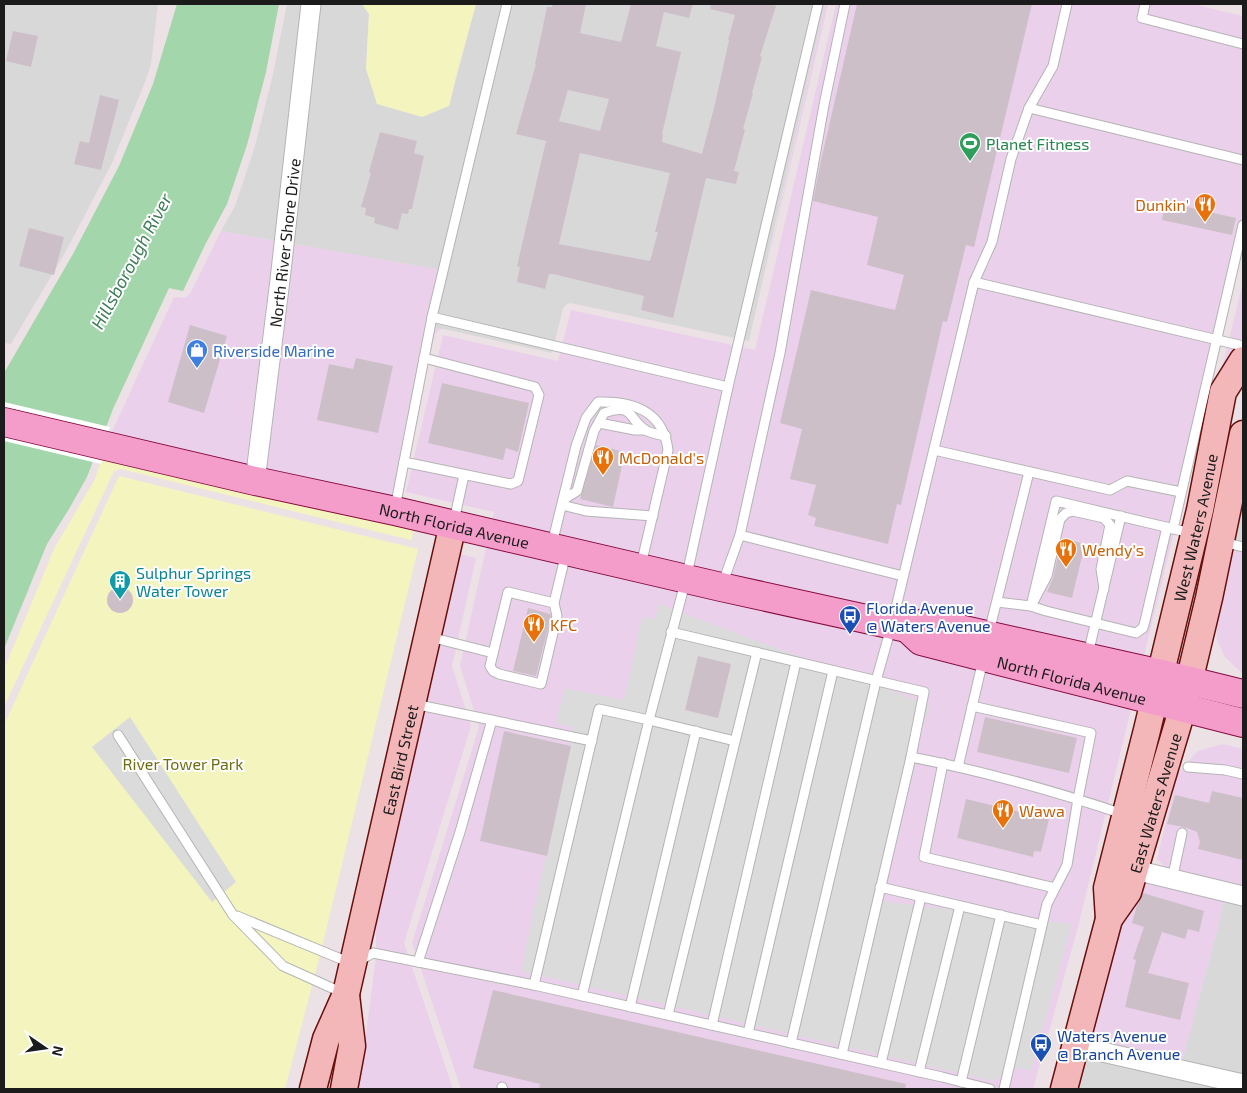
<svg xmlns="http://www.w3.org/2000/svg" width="1247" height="1093" font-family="'Exo 2',sans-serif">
<rect width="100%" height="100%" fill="#ece1e5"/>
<!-- residential -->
<g fill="#d9d8d9">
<polygon points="4,4 158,4 151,64 145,82 112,163 66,251 11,344 4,343"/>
<polygon points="287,4 302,4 275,241 221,231 235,206 255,146 273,74"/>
<polygon points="320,4 362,4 369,14 366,69 449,106 476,4 825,4 749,341 570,303 566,305 563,308 552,353 444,329 440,329 428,326 440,270 294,244"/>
<polygon points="1243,480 1243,553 1229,548"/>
<polygon points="1223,900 1243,905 1243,1075 1182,1061 1219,923"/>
<polygon points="1084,1056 1231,1089 1075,1089"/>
</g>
<!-- commercial -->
<g fill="#ebd0ec">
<polygon points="825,4 828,4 763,284"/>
<polygon points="836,4 1192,4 1243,16 1243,249 1078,927 1033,1089 461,1089 412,943 479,727 460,666 494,512 406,492 443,335 558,361 571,310 755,350"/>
<polygon points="221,231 275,241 247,471 109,438 174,297 184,298 190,294"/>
<polygon points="294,244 441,270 429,326 440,329 435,334 398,493 401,497 405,499 485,517 484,520 265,475"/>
<polygon points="1243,282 1243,339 1242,339 1242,345 1219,381"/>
<polygon points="1229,548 1243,553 1243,674 1225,657 1217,640 1213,595"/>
<polygon points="456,553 476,558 452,666 471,726 404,943 453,1089 354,1089 366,1034 376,956 376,904"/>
<polygon points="1223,744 1243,749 1243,886 1167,869 1157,859 1178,773 1198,751"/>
<polygon points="1132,879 1223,900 1219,923 1182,1061 1088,1040"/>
</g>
<!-- park -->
<g fill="#f4f4bf">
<polygon points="362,4 476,4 456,76 449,106 422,117 377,104 366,69 369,14"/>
<polygon points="104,454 415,526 411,540 121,469 114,471 4,707 4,669 55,547 94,481"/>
<polygon points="119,476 418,549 321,951 285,1089 4,1089 4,725"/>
</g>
<!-- parking -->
<g fill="#dbdbdb">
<polygon points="659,604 930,705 871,900 1072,924 1031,1071 1017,1068 993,1081 521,971 573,727 556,723 565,688 624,700 642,617 655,619"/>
<polygon points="130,717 236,882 212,902 92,747"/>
</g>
<!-- water -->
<polygon fill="#a4d6ab" points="177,4 279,4 266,72 247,145 227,204 206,243 183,291 169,288 113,409 87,477 69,509 47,544 4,649 4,373 73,254 119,166 153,84"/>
<!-- pier -->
<polygon fill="#fff" points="4,402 110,427 101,464 4,441"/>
<!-- building -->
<g fill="#cdbfc8" fill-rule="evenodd">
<path d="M553,4H586L580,33L621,42L631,4H693L689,18L664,12L656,46L681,52L662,134H663L662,142L702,154L715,104L729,40H728L735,15L710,9L711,4H769L776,6L760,56L762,57L752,93H753L743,129L745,130L734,171L739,172L736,184L706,178L673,318L641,310L644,296L553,274H549L545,289L517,282L520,267L517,266L546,141L516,134L536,64H535L547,7H552ZM568,90L609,99L600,131L559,121ZM580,153L670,173L655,232H658L650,261L559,244Z"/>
<polygon points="857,4 1032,4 974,247 966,245 947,322 943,321 901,505 897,504 888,544 814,526 816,518 808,515 816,485 790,479 802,429 780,423 811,290 895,310 904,275 867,265 878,217 813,201 820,165"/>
<polygon points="13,31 38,36 31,67 6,61"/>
<polygon points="100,95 119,100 101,170 74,164 80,141 89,143"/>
<polygon points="380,132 417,141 414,153 424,156 412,209 409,209 408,214 402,213 398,230 374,223 375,218 365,215 366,208 361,207 371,173 369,172"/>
<polygon points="1165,202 1236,218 1232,235 1162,220"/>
<polygon points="29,228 64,237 54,275 19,266"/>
<polygon points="190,325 227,336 204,413 168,402"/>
<polygon points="356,358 393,366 378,433 317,420 329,364 353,369"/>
<polygon points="442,383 529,403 518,452 506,448 503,460 428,443"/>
<polygon points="596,445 625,452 613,507 580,499"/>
<polygon points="1062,538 1085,544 1072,598 1047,592 1053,578"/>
<circle cx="120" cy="600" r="13"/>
<polygon points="528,608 550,614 551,616 536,676 513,671"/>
<polygon points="698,656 731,664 718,718 685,710"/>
<polygon points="985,717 1077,738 1069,773 977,752"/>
<polygon points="504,731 571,746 547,856 480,841"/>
<polygon points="1212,791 1243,798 1243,860 1198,849 1200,842 1197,832 1184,827 1167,824 1175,795 1209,803"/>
<polygon points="966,799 1049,819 1041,852 1034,851 1033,857 957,838"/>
<polygon points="1143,893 1204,911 1199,932 1188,929 1185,939 1162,932 1148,973 1189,983 1180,1020 1125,1007 1136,960 1133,959 1144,927 1132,923 1137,905"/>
<polygon points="493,990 906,1084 905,1089 539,1089 540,1084 473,1068"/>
</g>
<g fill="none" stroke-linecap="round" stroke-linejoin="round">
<!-- lane casing -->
<g stroke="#b4b4b4" stroke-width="11">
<g id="lane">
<polyline points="818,4 728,387 686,579 649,720 599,709 534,985 942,1077 990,1089"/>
<polyline points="845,4 824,105 780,353 740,535 903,576"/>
<polyline points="1145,4 1142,18 1243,44"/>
<polyline points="1029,108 1243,160"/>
<polyline points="974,282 1243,346"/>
<polyline points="432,317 728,387"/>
<polyline points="599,423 635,430 645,430"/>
<polyline points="934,450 1110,490 1127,481 1181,492"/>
<polyline points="404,462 511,484 518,481 539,395 535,387 424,358"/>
<path d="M563,500L577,491L594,431L604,413C636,402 627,420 647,431C652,433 660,435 666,436"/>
<polyline points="562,505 586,511 653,516"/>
<polyline points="395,508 432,317 507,4"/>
<polyline points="454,521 464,475"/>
<polyline points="1167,527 1145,621 1143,628 1136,633 1046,611 1031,606 1056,501 1191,533"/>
<polyline points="1173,529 1243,225"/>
<polyline points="1224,542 1243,547"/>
<path d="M552,544L576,446L586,418L598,402C634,401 663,411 668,450L641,565"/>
<polyline points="722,585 740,535"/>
<polyline points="997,602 1031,606 1047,576 1060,519 1066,513 1073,511 1104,518 1110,525 1101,569 1104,589"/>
<polyline points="554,603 508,592 490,666 493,671 499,674 541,684 557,616 554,603 566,553"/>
<polyline points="671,632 924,692 911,757 842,1054"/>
<polyline points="989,632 1029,472"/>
<polyline points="430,637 493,653"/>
<polyline points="1088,654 1121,516"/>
<polyline points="414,704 592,741"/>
<polyline points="972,706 1091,733 1078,799 1067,865 1047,904 1004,1089"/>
<polyline points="118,735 233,915 283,966 343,993"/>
<path d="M911,757C983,771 1054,791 1123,814"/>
<polyline points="943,763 924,857 1055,888"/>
<polyline points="958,767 983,660"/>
<polyline points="1188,767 1225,770 1243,774"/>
<polyline points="1172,880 1182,833"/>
<polyline points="880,887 1042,925"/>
<polyline points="237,916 353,964 373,953 534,985"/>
<polyline points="418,962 460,832 492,720"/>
<polyline points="582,996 649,720 735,741"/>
<polyline points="630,1007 696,731"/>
<polyline points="668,1015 757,652"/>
<polyline points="712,1025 796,662"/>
<polyline points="748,1033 833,671"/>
<polyline points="791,1043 876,681 892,624 974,282 992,242 1011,159 1029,108 1053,66 1067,4"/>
<polyline points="881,1063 921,897"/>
<polyline points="919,1072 960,906"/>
<polyline points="961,1082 1001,915"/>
<polyline points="502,1087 503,1089"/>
</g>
</g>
<!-- street casing -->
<g stroke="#b4b4b4" stroke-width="21">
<g id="street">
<path id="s1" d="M255,481L280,280L311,4"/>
<polyline points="1135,870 1243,896"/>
<polyline points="1076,1046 1243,1084"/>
</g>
</g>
<!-- secondary casing -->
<g stroke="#670f0c" stroke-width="29">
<g id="secondary">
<path id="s2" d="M1109,919L1128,892L1183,707L1209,598L1243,434"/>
<path id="s3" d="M313,1089L326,1039L346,994L453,524"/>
<polyline points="344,1089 352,1046 346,995"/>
<path id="s4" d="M1064,1089L1109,919L1107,888L1147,730L1200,510L1223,392L1243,360"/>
</g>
</g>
<!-- primary casing -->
<g stroke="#860b3e" stroke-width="30">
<g id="primary">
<path id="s5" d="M4,422L255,481L395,511L721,587L907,628L928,622L1161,674L1243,694"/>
<path id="s6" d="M907,628L921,641L1243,723"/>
</g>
</g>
<!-- lane -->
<use href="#lane" stroke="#fff" stroke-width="9"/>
<!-- street -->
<use href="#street" stroke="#fff" stroke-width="19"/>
<!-- secondary -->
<use href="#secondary" stroke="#f3b7b9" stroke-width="26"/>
<!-- primary -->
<use href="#primary" stroke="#f49dca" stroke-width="28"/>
</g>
<!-- icons -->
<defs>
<g id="stadium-pin" transform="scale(1.125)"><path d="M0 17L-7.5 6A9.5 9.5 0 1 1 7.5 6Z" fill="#2e9e5b" stroke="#fff"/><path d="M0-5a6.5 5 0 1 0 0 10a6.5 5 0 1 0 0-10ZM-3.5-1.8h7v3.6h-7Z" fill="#fff"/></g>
<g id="restaurant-pin" transform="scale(1.125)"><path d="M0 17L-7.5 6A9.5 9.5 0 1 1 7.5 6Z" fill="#e8710a" stroke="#fff"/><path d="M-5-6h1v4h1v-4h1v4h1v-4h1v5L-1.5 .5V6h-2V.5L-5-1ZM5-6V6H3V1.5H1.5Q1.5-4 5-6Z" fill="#fff"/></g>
<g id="shop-pin" transform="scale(1.125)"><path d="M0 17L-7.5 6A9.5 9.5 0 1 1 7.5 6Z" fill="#3f7fe0" stroke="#fff"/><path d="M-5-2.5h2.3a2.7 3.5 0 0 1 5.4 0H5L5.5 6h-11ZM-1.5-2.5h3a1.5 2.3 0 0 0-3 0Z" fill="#fff"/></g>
<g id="building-pin" transform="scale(1.125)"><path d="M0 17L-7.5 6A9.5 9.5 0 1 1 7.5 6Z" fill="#0f9aa8" stroke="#fff"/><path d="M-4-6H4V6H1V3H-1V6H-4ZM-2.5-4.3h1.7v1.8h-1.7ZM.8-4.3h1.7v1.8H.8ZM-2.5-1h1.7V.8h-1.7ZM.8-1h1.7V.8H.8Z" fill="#fff"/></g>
<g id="bus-pin" transform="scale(1.125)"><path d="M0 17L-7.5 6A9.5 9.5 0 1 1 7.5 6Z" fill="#1a4fb4" stroke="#fff"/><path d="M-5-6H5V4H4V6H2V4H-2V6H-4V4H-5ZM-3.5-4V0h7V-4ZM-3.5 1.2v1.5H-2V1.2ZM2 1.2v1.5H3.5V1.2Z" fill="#fff"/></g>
</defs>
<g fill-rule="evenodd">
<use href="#stadium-pin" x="970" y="143"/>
<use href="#restaurant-pin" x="1205" y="204"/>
<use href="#shop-pin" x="197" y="350"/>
<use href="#restaurant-pin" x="603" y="457"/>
<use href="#restaurant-pin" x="1066" y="549"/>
<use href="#building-pin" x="120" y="581"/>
<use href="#bus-pin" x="850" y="616"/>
<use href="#restaurant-pin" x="534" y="624"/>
<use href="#restaurant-pin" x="1003" y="810"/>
<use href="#bus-pin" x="1041" y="1044"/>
</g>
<g text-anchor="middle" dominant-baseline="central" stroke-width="4" stroke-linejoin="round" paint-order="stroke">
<!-- leisure labels -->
<g font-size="16" fill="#27864d" stroke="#fff" text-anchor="start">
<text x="986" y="143">Planet Fitness</text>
</g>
<!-- food labels -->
<g font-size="16" fill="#c56008" stroke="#fff" text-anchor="start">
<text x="1189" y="204" text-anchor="end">Dunkin'</text>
<text x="619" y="457">McDonald's</text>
<text x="1082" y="549">Wendy's</text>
<text x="550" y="624">KFC</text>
<text x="1019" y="810">Wawa</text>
</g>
<!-- street labels -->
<g font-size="16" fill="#1b1b1b" stroke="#fff">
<text stroke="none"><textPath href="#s1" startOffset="240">North River Shore Drive</textPath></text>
<text stroke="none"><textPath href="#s5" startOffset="462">North Florida Avenue</textPath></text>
<text stroke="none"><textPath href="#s4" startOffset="578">West Waters Avenue</textPath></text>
<text stroke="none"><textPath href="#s6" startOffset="175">North Florida Avenue</textPath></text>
<text stroke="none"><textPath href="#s3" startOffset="341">East Bird Street</textPath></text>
<text stroke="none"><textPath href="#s2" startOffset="126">East Waters Avenue</textPath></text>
</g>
<!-- shop labels -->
<g font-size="16" fill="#366cbe" stroke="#fff" text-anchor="start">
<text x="213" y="350">Riverside Marine</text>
</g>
<!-- culture labels -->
<g font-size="16" fill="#0d838f" stroke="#fff" text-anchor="start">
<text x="136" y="572">Sulphur Springs<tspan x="136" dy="18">Water Tower</tspan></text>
</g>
<!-- transit labels -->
<g font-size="16" fill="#164399" stroke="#fff" text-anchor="start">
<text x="866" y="607">Florida Avenue<tspan x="866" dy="18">@ Waters Avenue</tspan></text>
<text x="1057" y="1035">Waters Avenue<tspan x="1057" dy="18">@ Branch Avenue</tspan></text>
</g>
<!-- park labels -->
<g font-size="16" fill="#6e6e13" stroke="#fff">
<text x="183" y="763">River Tower Park</text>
</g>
<!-- water labels -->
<g font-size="18" font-style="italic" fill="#407e5a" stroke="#fff">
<text transform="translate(131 261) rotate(-62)">Hillsborough River</text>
</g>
</g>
<!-- border -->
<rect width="1247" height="1093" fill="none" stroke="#1b1b1b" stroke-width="10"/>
<!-- north arrow -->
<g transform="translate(45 1048) rotate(103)" stroke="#ffffff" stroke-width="4" paint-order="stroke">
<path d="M0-4L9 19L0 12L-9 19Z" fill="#1b1b1b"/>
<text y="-8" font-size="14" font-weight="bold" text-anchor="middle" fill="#1b1b1b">N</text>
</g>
</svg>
